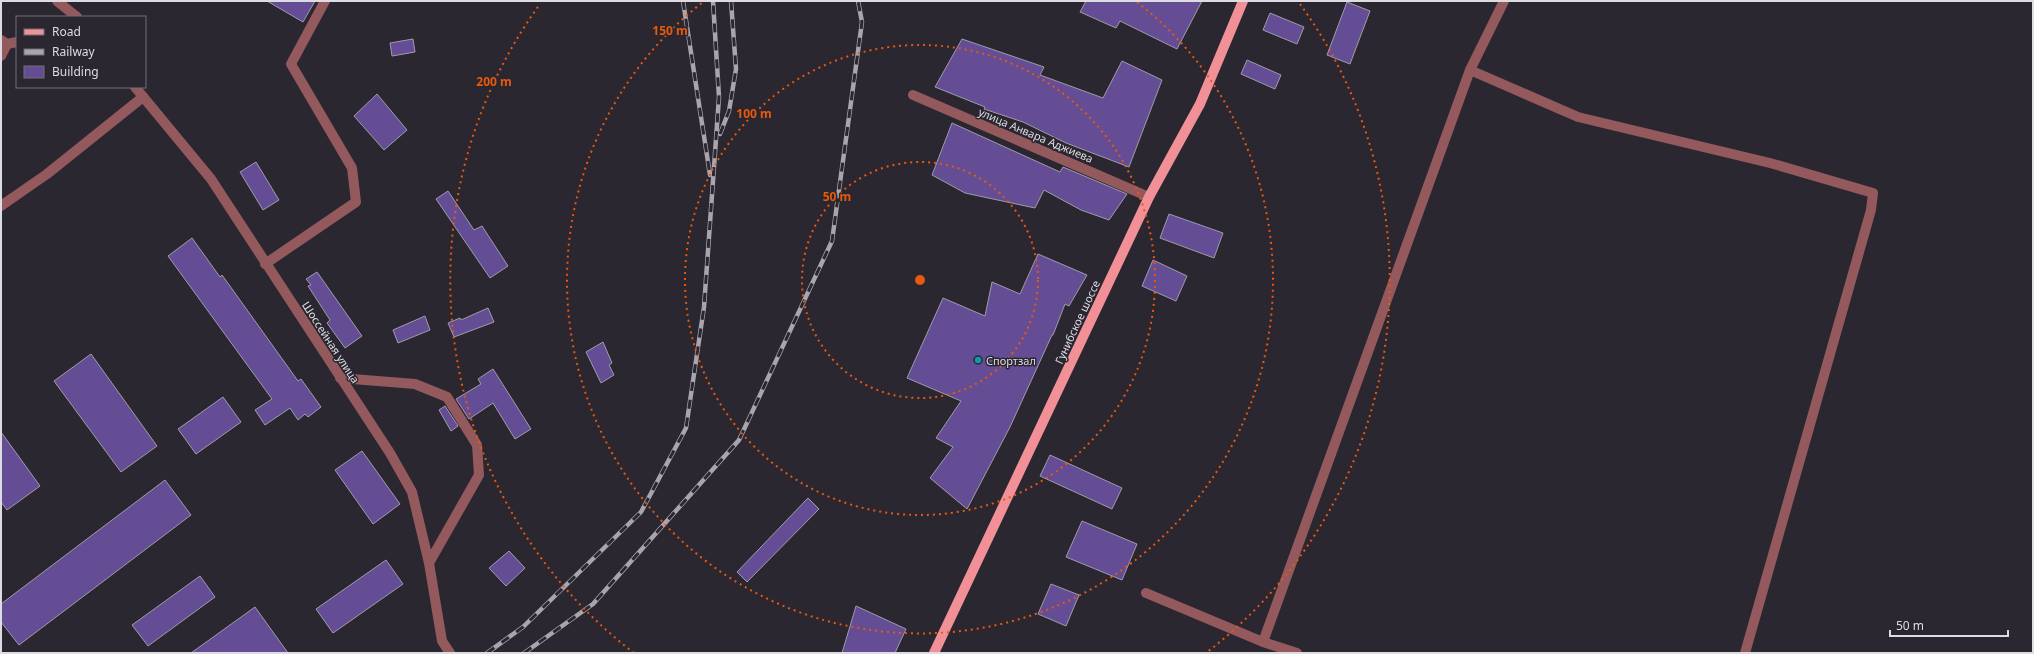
<svg xmlns="http://www.w3.org/2000/svg" width="2034" height="654" font-family="'Noto Sans',sans-serif">
<rect width="100%" height="100%" fill="#2a2731"/>
<!-- building -->
<g fill="#654d95" stroke="#9f9ca9">
<polygon points="267,1 315,1 303,22"/>
<polygon points="1086,1 1202,1 1177,49 1120,21 1116,28 1080,12"/>
<polygon points="1347,2 1370,11 1350,64 1327,55"/>
<polygon points="1270,13 1304,27 1297,44 1263,30"/>
<polygon points="413,39 415,52 392,56 390,43"/>
<polygon points="962,39 1044,67 1040,75 1103,98 1122,61 1162,80 1129,167 1066,143 1023,122 984,109 985,107 935,87"/>
<polygon points="1247,60 1281,75 1275,89 1241,74"/>
<polygon points="377,94 407,130 384,150 354,116"/>
<polygon points="952,123 1060,172 1063,167 1127,194 1109,220 1081,210 1044,190 1035,208 965,193 932,175"/>
<polygon points="256,162 279,200 263,210 240,172"/>
<polygon points="448,191 474,230 482,226 508,266 490,278 436,199"/>
<polygon points="1169,214 1223,233 1214,258 1160,238"/>
<polygon points="192,238 220,277 222,275 298,381 301,379 321,407 308,417 305,414 298,420 290,408 265,425 255,410 272,399 168,256"/>
<polygon points="1038,254 1087,275 1069,306 1065,304 1053,335 1052,335 1010,427 967,509 930,478 953,447 936,438 961,401 907,378 943,298 985,316 992,282 1020,294"/>
<polygon points="1153,260 1187,276 1176,301 1142,286"/>
<polygon points="317,272 362,336 345,348 327,323 330,320 308,286 311,285 306,279"/>
<polygon points="488,308 494,322 454,337 448,323 460,318 461,320"/>
<polygon points="425,316 430,330 398,343 393,330"/>
<polygon points="603,342 612,363 609,365 614,375 601,383 586,352"/>
<polygon points="91,354 157,446 121,472 54,381"/>
<polygon points="493,369 531,429 515,439 493,403 469,419 456,399 481,384 478,379"/>
<polygon points="223,397 241,422 196,454 178,429"/>
<polygon points="445,406 458,426 451,431 439,410"/>
<polygon points="1,432 40,486 7,510 1,502"/>
<polygon points="362,451 400,504 373,524 335,470"/>
<polygon points="1050,455 1122,488 1112,509 1040,476"/>
<polygon points="165,480 191,515 19,645 1,622 1,604"/>
<polygon points="808,498 819,509 747,582 737,572"/>
<polygon points="1082,521 1137,544 1122,580 1066,557"/>
<polygon points="509,551 525,568 506,586 489,568"/>
<polygon points="386,560 403,584 333,633 316,609"/>
<polygon points="200,576 215,597 148,646 132,625"/>
<polygon points="1051,584 1079,595 1066,626 1038,614"/>
<polygon points="856,606 906,629 895,653 842,653"/>
<polygon points="255,607 288,653 191,653"/>
</g>
<g fill="none" stroke-linecap="round" stroke-linejoin="round">
<!-- minor -->
<g stroke="#94595d" stroke-width="10">
<polyline points="57,1 77,17"/>
<polyline points="1,40 7,44 17,42"/>
<polyline points="1,56 7,44"/>
<polyline points="1470,70 1578,117 1770,163 1873,193 1871,210 1745,653"/>
<polyline points="135,87 211,179 390,453 412,492 429,563 442,641 450,653"/>
<polyline points="913,95 1149,197"/>
<polyline points="1,206 47,174 143,97"/>
<polyline points="265,264 356,202 352,168 291,64 325,1"/>
<polyline points="340,378 415,384 447,397 477,445 479,475 429,563"/>
<polyline points="1146,593 1263,642 1297,653"/>
<polyline points="1263,642 1470,70 1504,1"/>
</g>
<!-- major -->
<polyline stroke="#f19097" stroke-width="10" points="934,653 1149,197 1200,104 1243,1"/>
<!-- rail casing -->
<g stroke="#a8a5ad" stroke-width="4.5">
<g id="rail">
<polyline points="683,1 710,175"/>
<polyline points="720,134 729,111 736,69 731,1"/>
<polyline points="487,653 523,627 641,512 686,428 704,307 719,97 713,1"/>
<polyline points="524,653 593,604 739,440 832,241 862,22 858,1"/>
</g>
</g>
<!-- rail -->
<use href="#rail" stroke="#2a2731" stroke-width="3" stroke-dasharray="9" stroke-linecap="butt"/>
</g>
<!-- distance rings -->
<g fill="none" stroke="#e8590c" stroke-width="2" stroke-dasharray="2 4">
<circle cx="920" cy="280" r="118"/>
<circle cx="920" cy="280" r="235"/>
<path d="M1137 2A353 353 0 1 1 703 2"/>
<path d="M634 653A470 470 0 0 1 540 4M1300 4A470 470 0 0 1 1206 653"/>
</g>
<!-- markers -->
<circle fill="#0f9aa8" stroke="#2a2731" stroke-width="1.5" cx="978" cy="360" r="4"/>
<g text-anchor="middle" dominant-baseline="central" stroke-width="3" stroke-linejoin="round" paint-order="stroke">
<!-- street labels -->
<g font-size="11" fill="#dedce3" stroke="#2a2731">
<text transform="translate(1036 135) rotate(23)">улица Анвара Аджиева</text>
<text transform="translate(1077 322) rotate(-65)">Гунибское шоссе</text>
<text transform="translate(331 342) rotate(57)">Шоссейная улица</text>
</g>
<!-- poi labels -->
<g font-size="11" fill="#dedce3" stroke="#2a2731" text-anchor="start">
<text x="986" y="360">Спортзал</text>
</g>
</g>
<circle cx="920" cy="280" r="6" fill="#e8590c" stroke="#2a2731" stroke-width="2"/>
<g font-size="12" text-anchor="middle" font-weight="bold" fill="#e8590c" stroke="#2a2731" stroke-width="3" stroke-linejoin="round" paint-order="stroke">
<text x="670" y="35">150 m</text>
<text x="494" y="86">200 m</text>
<text x="754" y="118">100 m</text>
<text x="837" y="201">50 m</text>
</g>
<!-- border -->
<rect width="2034" height="654" fill="none" stroke="#dedce3" stroke-width="4"/>
<!-- legend -->
<rect x="16" y="16" width="130" height="72" fill="#2a2731" stroke="#726f78"/>
<rect x="24" y="29" width="20" height="6" fill="#f19097" stroke="#726f78"/>
<text x="52" y="36" font-size="12" fill="#dedce3">Road</text>
<rect x="24" y="49" width="20" height="6" fill="#a8a5ad" stroke="#726f78"/>
<text x="52" y="56" font-size="12" fill="#dedce3">Railway</text>
<rect x="24" y="66" width="20" height="12" fill="#654d95" stroke="#726f78"/>
<text x="52" y="76" font-size="12" fill="#dedce3">Building</text>
<!-- scale -->
<path d="M1890 630v6h118v-6" fill="none" stroke="#dedce3" stroke-width="2"/>
<text x="1896" y="630" font-size="12" fill="#dedce3" stroke="#2a2731" stroke-width="3" paint-order="stroke">50 m</text>
</svg>
